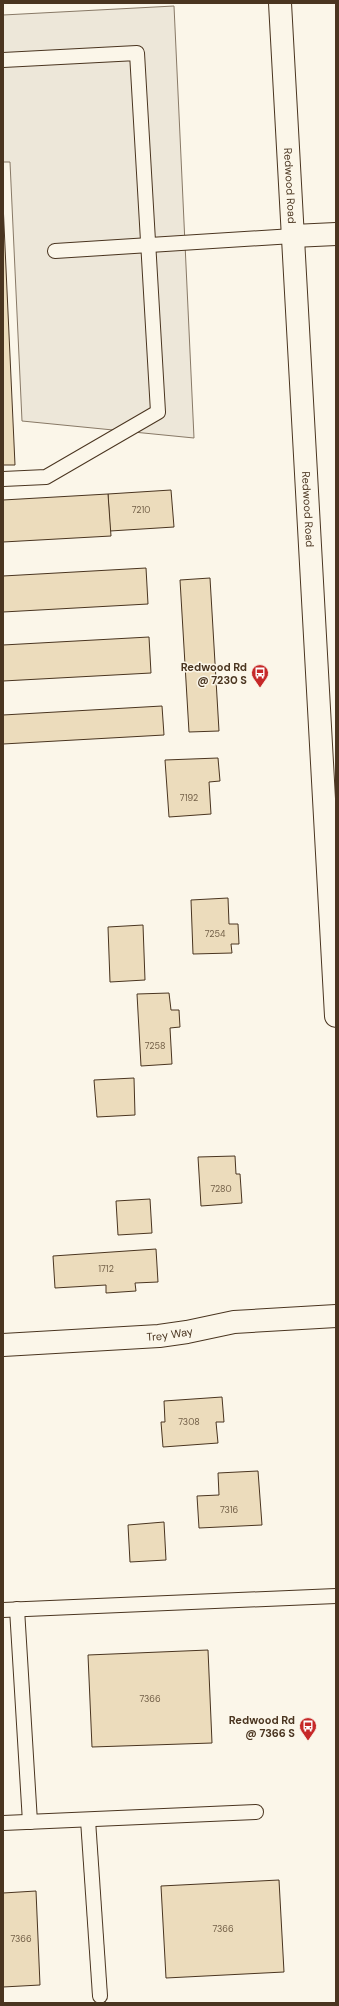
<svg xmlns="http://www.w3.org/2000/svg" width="339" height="2006" font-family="'DM Sans',sans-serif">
<rect width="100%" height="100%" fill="#fbf6e9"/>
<!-- parking -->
<polygon fill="#ede7d9" stroke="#887966" points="174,6 194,438 22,421 10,162 3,162 3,15"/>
<!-- building -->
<g fill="#ecdcbc" stroke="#4a3520">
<polygon points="3,203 15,465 3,465"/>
<polygon points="171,490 174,527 110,531 108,494"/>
<polygon points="108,494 111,536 3,542 3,500"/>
<polygon points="146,568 148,604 3,612 3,576"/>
<polygon points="210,578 219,731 189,732 180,580"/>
<polygon points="149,637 151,673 3,681 3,645"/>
<polygon points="162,706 164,735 3,744 3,715"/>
<polygon points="218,758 220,781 209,782 211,814 169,817 165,760"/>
<polygon points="228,898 229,924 238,924 239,944 231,944 232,953 193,954 191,900"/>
<polygon points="143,925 145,980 110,982 108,927"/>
<polygon points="169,993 171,1010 179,1010 180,1027 170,1028 172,1064 141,1066 137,994"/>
<polygon points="134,1078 135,1115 97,1117 94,1080"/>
<polygon points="235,1156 236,1174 240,1174 242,1203 201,1206 198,1157"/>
<polygon points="150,1199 152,1233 118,1235 116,1201"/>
<polygon points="156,1249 158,1282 135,1283 136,1291 106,1293 106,1285 55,1288 53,1256"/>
<polygon points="222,1397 224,1422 216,1422 218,1443 163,1447 161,1422 165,1422 164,1401"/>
<polygon points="258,1471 262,1525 199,1528 197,1496 219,1495 218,1473"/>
<polygon points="164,1522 166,1560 130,1562 128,1525"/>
<polygon points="208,1650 212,1743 92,1747 88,1655"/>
<polygon points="279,1880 284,1972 166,1978 161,1886"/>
<polygon points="36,1891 40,1985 3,1987 3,1893"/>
</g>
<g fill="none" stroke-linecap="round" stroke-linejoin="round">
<!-- lane casing -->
<g stroke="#4a3520" stroke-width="16">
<g id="lane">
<polyline points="3,60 137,53 158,412 46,477 3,479"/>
<polyline points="55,251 293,236"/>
<polyline points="17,1609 30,1822"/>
<polyline points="3,1610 336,1596"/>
<polyline points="88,1820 100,1996"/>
<polyline points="3,1823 256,1812"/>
</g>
</g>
<!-- street casing -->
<g stroke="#4a3520" stroke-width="24">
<g id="street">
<polyline points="293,236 336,234"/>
<path id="s1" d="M3,1345L159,1336L187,1332L234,1322L336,1316"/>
</g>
</g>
<!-- primary casing -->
<g stroke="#4a3520" stroke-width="24">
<g id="primary">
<path id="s2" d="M280,3L336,1016"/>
</g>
</g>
<!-- lane -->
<use href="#lane" stroke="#fbf6e9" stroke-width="14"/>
<!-- street -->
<use href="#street" stroke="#fbf6e9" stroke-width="22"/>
<!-- primary -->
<use href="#primary" stroke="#fbf6e9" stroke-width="22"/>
</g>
<!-- icons -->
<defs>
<g id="bus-pin" transform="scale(0.9)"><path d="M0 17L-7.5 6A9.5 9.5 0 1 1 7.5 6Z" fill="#c62828" stroke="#fbf6e9"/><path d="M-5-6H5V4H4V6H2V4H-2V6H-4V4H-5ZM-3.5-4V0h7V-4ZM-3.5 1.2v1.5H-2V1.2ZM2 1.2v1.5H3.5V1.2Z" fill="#fff"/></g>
</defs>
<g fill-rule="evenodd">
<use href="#bus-pin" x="260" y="673"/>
<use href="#bus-pin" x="308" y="1726"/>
</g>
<g text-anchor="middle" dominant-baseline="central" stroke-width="3" stroke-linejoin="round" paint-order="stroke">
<!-- number labels -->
<g font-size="9" fill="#725f47">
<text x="141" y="510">7210</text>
<text x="189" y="798">7192</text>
<text x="215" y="934">7254</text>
<text x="155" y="1046">7258</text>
<text x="221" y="1189">7280</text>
<text x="106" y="1269">1712</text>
<text x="189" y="1422">7308</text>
<text x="229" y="1510">7316</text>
<text x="150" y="1699">7366</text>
<text x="223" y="1929">7366</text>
<text x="21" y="1939">7366</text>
</g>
<!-- street labels -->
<g font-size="11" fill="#4a3520" stroke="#fbf6e9">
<text stroke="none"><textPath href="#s2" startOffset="183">Redwood Road</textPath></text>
<text stroke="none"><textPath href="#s2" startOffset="507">Redwood Road</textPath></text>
<text stroke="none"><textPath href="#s1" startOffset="167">Trey Way</textPath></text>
</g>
<!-- poi labels -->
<g font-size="11" font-weight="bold" fill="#4a3520" stroke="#fbf6e9" text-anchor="end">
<text x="247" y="667">Redwood Rd<tspan x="247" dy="13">@ 7230 S</tspan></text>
<text x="295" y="1720">Redwood Rd<tspan x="295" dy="13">@ 7366 S</tspan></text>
</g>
</g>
<!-- border -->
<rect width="339" height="2006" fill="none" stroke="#4a3520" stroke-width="8"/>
</svg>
